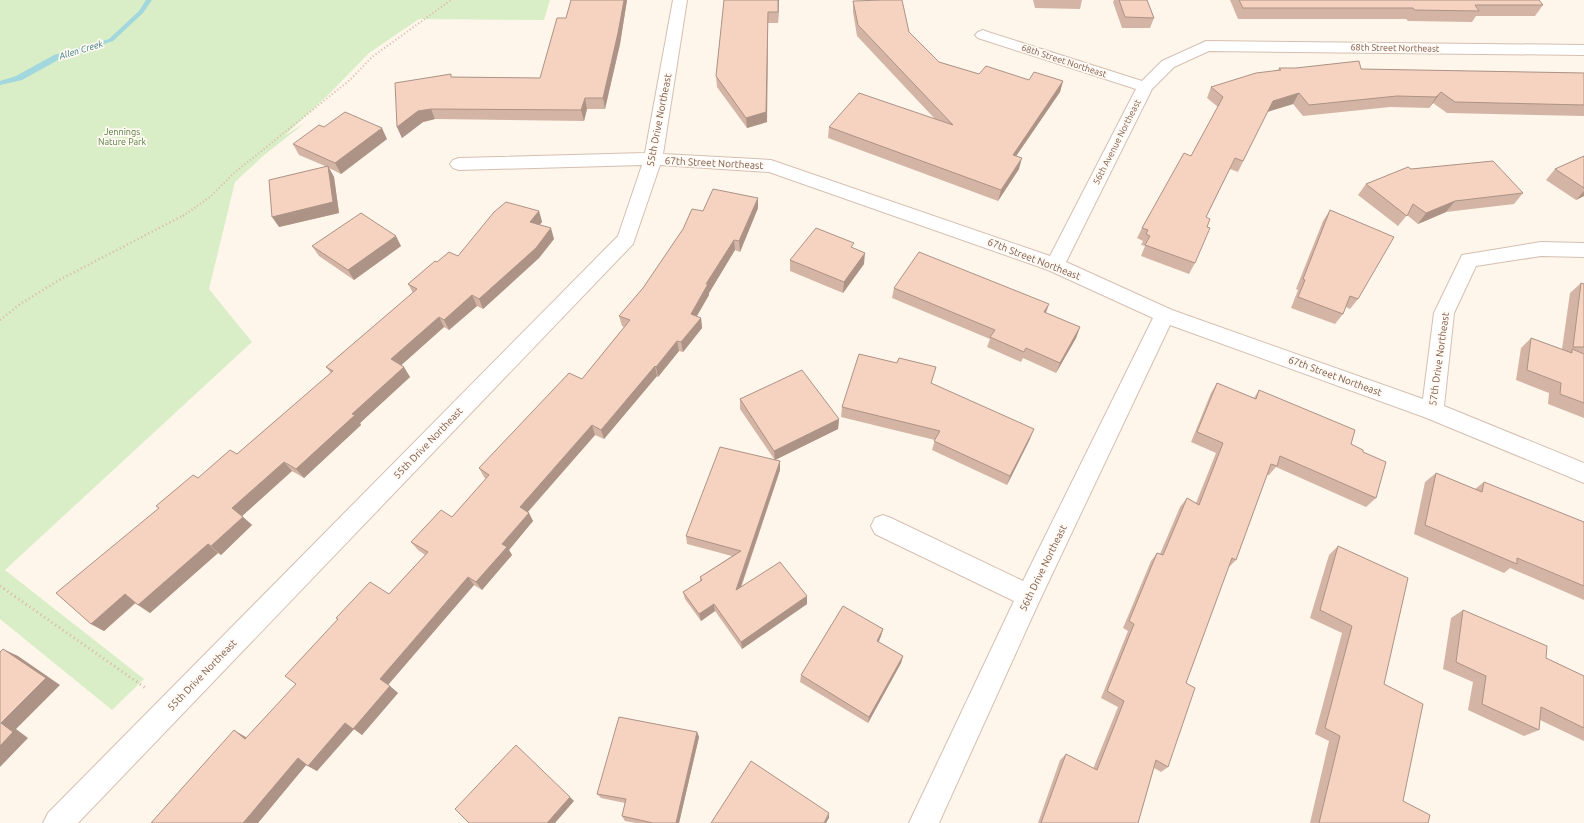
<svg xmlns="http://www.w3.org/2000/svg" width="1584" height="823" font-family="Ubuntu,sans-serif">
<rect width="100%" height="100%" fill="#fef6eb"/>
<!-- green -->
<polygon fill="#d9eec7" points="0,0 550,0 544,20 419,19 369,53 329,94 284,136 306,122 263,156 235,182 209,289 252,342 5,570 144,679 112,710 0,619"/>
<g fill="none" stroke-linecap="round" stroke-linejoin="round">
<!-- stream -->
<polygon fill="#a1d7dd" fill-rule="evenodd" points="146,0 152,0 143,13 113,41 60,59 22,80 0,85 0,81 16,76 54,55 109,39 139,11"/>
<!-- minor casing -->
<g stroke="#d5bfb1" stroke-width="2">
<polygon id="minor" points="673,0 687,0 663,154 771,160 1050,256 1136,89 978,38 975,35 978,32 983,30 988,32 1142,81 1162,61 1206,41 1584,45 1584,55 1209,51 1174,67 1152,89 1066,262 1172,310 1423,399 1434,313 1462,255 1541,242 1584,243 1584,257 1541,256 1476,266 1454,313 1444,406 1584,463 1584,483 1424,417 1170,325 1038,604 939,823 909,823 1014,601 875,534 871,526 875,518 883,515 891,518 1023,581 1153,318 1048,270 769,172 660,165 633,244 78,823 43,823 48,813 618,236 642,165 459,170 453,168 450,164 453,160 459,158 645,153"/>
</g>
<!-- path-far2 -->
<polyline stroke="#dcb5a1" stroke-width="2" stroke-dasharray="1 2.5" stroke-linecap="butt" points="183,216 210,197 234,173 351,79 372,57 451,0"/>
<!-- path-far1 -->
<polyline stroke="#dcb5a1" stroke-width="2.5" stroke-dasharray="1 3" stroke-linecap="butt" points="0,320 20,304 61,279 184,215"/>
<!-- path -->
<polyline stroke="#dcb5a1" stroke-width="3" stroke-dasharray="1 3.5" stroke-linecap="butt" points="0,586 147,689"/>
<!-- minor -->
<use href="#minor" fill="#fff" fill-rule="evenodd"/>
</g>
<!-- wall -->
<g fill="#d4b5a5">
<polygon points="571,0 627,0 620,44 605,109 587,109 584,121 435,119 423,122 402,138 397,127 452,77 540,78 566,18"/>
<polygon points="724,0 779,0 778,23 768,23 767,122 747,128 717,87 716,76"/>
<polygon points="1033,0 1082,0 1080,9 1035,8"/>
<polygon points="1114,0 1147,0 1154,18 1150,28 1122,28 1113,2"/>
<polygon points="1230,0 1539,0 1543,5 1535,16 1476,16 1472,22 1408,21 1406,19 1238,19"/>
<polygon points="853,1 909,32 939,62 979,74 1029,80 1063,81 1060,92 1016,156 1019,169 998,201 828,138 829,127 935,119 857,36 853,12"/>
<polygon points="1279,68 1584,73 1584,116 1447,113 1433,103 1429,108 1390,107 1303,116 1293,104 1267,112 1238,172 1230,169 1206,217 1207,227 1195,263 1189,274 1141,256 1145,246 1141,245 1143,241 1137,238 1142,228 1191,156 1218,107 1207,98 1211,87 1278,70"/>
<polygon points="324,127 387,139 341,174 329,168 334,177 339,213 279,227 325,166 299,155 293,144"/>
<polygon points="1584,156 1584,196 1576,200 1546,180 1555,169"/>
<polygon points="1411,169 1523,193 1514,204 1446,212 1418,224 1407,215 1398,226 1358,195 1366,184"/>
<polygon points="758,208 740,252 735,250 709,293 709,295 697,316 701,318 702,328 683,352 679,351 658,377 657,376 604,439 595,435 528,512 533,521 509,550 512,555 482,590 474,585 388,685 398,693 362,735 354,729 317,771 306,765 258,823 244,736 247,738 389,594 425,555 418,550 411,542 452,517 486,479 484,477 479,468 582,379 624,327 622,326 619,316 643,288 703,211"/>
<polygon points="1330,210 1358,299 1350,309 1346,307 1343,314 1335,324 1291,308 1298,290 1296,289 1323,221"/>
<polygon points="539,211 542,222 539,225 554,239 539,258 483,309 477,306 449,330 444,327 401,365 410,377 360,423 361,425 304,478 292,471 242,516 252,525 221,555 218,553 150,613 136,603 104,631 91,624 198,478 237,454 331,373 326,367 413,293 408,284 437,262 458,256"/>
<polygon points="312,246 401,246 354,280 319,256"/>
<polygon points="853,248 864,264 843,293 790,271 790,260"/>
<polygon points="1581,283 1584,284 1584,418 1548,404 1549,393 1516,380 1521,348 1531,338 1562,349 1570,293"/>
<polygon points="894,288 1049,304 1046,313 1080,327 1076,338 1056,373 1023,358 1021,362 987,347 990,339 892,298"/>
<polygon points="1217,383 1254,398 1259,390 1363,452 1376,498 1366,507 1276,467 1269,475 1267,475 1236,560 1228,568 1186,683 1168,767 1161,772 1154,768 1138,823 1038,823 1060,760 1066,754 1093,769 1118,707 1101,698 1128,631 1123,628 1151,561 1157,553 1160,554 1180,507 1187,498 1196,503 1216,453 1191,442 1211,393"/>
<polygon points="932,384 1030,439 1007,485 932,450 935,440 841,417 842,407"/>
<polygon points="740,399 839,419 838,429 775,460 780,461 780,470 741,588 807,604 742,649 715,611 701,621 685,599 683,592 700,581 700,577 732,556 687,544 686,536 774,459 740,409"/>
<polygon points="1436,473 1475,489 1484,482 1584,522 1584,600 1510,568 1504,573 1414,534 1425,482"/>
<polygon points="1338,546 1384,684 1403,801 1428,823 1310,823 1329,741 1315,734 1342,633 1310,618 1329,555"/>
<polygon points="1463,610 1546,658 1584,676 1584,741 1540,720 1539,730 1524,736 1468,710 1473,682 1443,669 1451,618"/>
<polygon points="883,629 881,636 879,642 903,656 901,663 868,723 800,682 801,675"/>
<polygon points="697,732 699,737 679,823 636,823 625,821 622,816 625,803 601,798 597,794"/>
</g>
<!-- shaded-wall -->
<g fill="#ac9386">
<polygon points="624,0 627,0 620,44 605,109 603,98"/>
<polygon points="778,0 779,0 778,23"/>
<polygon points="768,12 767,122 747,128 746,118"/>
<polygon points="1063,81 1060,92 1010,165 1013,155"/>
<polygon points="1441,92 1433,103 1429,108 1436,97"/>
<polygon points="1299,93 1293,104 1267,112 1273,101"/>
<polygon points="585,98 587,109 584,121 581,110"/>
<polygon points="431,109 435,119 423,122 402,138 397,127 418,111"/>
<polygon points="382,128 387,139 341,174 335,163"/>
<polygon points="1022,158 1019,169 998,201 1001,190"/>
<polygon points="328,166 334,177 339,213 279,227 272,217"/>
<polygon points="1584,191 1584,196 1576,200"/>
<polygon points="758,198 758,208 740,252 739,241"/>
<polygon points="1455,201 1446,212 1418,224 1426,213"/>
<polygon points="539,211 542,222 533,233 530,222"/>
<polygon points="551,228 554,239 539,258 483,309 479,299"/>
<polygon points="396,236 401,246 354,280 348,270"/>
<polygon points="734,240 735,250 709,293 709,295 692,324 691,314 706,284"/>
<polygon points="865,253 864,264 843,293 844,282"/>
<polygon points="472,295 477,306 449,330 444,320"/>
<polygon points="1049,304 1045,314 1044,312"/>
<polygon points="439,317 444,327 397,369 391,359"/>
<polygon points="701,318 702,328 683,352 681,342"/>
<polygon points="1080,327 1076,338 1056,373 1060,363"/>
<polygon points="677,341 679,351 658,377 656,367"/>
<polygon points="655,366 657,376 604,439 601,430"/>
<polygon points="404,367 410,377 360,423 361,425 304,478 296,469 352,414"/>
<polygon points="839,419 838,429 775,460 774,451"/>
<polygon points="592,425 595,435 524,516 520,507"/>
<polygon points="1034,429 1030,439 1007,485 1010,476"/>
<polygon points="780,461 780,470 737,598 736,590"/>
<polygon points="284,462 292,471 241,517 232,508"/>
<polygon points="529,513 533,521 509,550 512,555 482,590 476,582 502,544"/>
<polygon points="243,517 252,525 221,555 211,546"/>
<polygon points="208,544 218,553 150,613 138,605"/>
<polygon points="468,577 474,585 387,686 380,679"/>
<polygon points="125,594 137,601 104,631 91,624"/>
<polygon points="807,596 807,604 742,649 741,642"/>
<polygon points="714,604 715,611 701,621 699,614"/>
<polygon points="883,629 881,636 875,648 877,641"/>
<polygon points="3,649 18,656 60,685 16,729 28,738 0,767 0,746"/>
<polygon points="903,656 901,663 868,723 869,717"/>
<polygon points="390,686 398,693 362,735 354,729 317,771 308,766 345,723"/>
<polygon points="234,730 244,736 256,745 245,739"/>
<polygon points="697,732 699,737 679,823 676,823"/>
<polygon points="298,758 307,764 258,823 243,823"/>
<polygon points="570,797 574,801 555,823 547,823"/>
<polygon points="829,813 829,818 826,823 824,823"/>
</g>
<!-- building -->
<g fill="#f6d2c0" stroke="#ac9386">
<polygon points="571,0 624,0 618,33 603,98 585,98 581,110 431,109 418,111 397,127 395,83 451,74 451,77 540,78 557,18 566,18"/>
<polygon points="724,0 778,0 778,12 768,12 766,112 746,118 716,76"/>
<polygon points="883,0 902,0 909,32 939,62 979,74 986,66 1029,80 1034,72 1063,81 1013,155 1022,158 1001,190 829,127 859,93 953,125 858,25 853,1"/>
<polygon points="1119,0 1147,0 1154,18 1125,17"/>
<polygon points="1239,0 1539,0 1543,5 1475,5 1479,11 1415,10 1413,8 1243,8"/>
<polygon points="1359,61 1361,69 1584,73 1584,105 1455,102 1441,92 1436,97 1397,96 1309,105 1299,93 1273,101 1243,161 1235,158 1206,217 1210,219 1207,227 1210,228 1195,263 1145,245 1150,236 1146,234 1148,230 1142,228 1184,153 1191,156 1223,97 1211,87 1256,73 1281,70 1279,68 1296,68"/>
<polygon points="345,112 382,128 335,163 293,144 319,125 324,127"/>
<polygon points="1584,156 1584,188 1555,169"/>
<polygon points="1493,161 1523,193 1455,201 1426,213 1413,204 1407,216 1366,184 1408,167 1411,169"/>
<polygon points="328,166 333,202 272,217 269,180"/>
<polygon points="713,189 758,198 739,241 734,240 706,284 708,284 691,314 701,318 681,342 677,341 656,367 655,366 601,430 592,425 520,507 529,513 502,544 507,547 476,582 468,577 380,679 390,686 353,729 345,723 308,766 298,758 243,823 151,823 234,730 245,739 296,684 285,676 338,619 336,618 370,582 389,594 428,552 411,542 441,510 452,517 489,475 479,468 569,373 582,379 630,320 619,316 643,288 683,229 692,209 703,211"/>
<polygon points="506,202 539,211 530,222 551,228 536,248 479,299 472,295 444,320 439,317 391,359 404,367 352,414 355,415 296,469 284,462 232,508 243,517 211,546 208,544 138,605 125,594 91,624 56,593 159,508 156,506 193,475 198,478 230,450 237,454 333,371 326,367 417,289 408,284 435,261 437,262 449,252 458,256 494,212"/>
<polygon points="1330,210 1394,237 1358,299 1350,296 1343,314 1298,297 1305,280 1303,279"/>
<polygon points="361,213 396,236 348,270 312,246"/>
<polygon points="816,228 854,243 851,247 865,253 844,282 790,260"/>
<polygon points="919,252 1049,304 1044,312 1080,327 1060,363 1026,348 1024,352 990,337 995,330 894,288"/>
<polygon points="1581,283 1584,284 1584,347 1573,347"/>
<polygon points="1531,338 1572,353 1572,349 1584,354 1584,403 1560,394 1561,383 1527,370"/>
<polygon points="859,354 897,363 899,358 936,367 931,383 1034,429 1010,476 934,441 940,431 842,407"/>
<polygon points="802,370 839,419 774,451 740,399"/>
<polygon points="1217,383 1256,399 1259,390 1355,430 1351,444 1363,450 1363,452 1386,462 1376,498 1280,456 1277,466 1271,464 1236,560 1232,558 1186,683 1195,688 1168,767 1156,760 1138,823 1041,823 1066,754 1097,770 1124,701 1107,691 1134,624 1129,621 1157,553 1163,555 1187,498 1199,505 1223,443 1197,432"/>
<polygon points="720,447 780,461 736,590 780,562 807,596 741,642 714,604 699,614 683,592 702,580 700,577 741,551 686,536"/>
<polygon points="1436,473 1482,492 1484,482 1584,522 1584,586 1517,558 1517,564 1425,525"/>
<polygon points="1338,546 1408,578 1384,684 1423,704 1403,801 1430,815 1428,823 1319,823 1340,736 1325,728 1352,626 1320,610"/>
<polygon points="843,606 883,629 877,641 903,656 869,717 801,675"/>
<polygon points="1463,610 1547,646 1546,658 1584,676 1584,728 1541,707 1539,730 1482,704 1486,676 1456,662"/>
<polygon points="3,649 46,678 1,723 13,732 0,746 0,652"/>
<polygon points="619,717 697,732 676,823 653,823 622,816 626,799 597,794"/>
<polygon points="516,745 570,797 547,823 469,823 455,809"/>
<polygon points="751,761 829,813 824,823 711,823"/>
</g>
<g text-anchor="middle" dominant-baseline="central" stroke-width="3.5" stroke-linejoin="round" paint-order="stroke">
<!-- far-street labels -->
<g font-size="9" fill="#7d594a" stroke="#fffaf3">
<text transform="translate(1395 48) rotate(1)">68th Street Northeast</text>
<text transform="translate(1064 61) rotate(18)">68th Street Northeast</text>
<text transform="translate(1117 142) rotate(-63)">56th Avenue Northeast</text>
</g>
<!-- far-water labels -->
<g font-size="9" font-style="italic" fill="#3b7b82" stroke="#fffaf3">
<text transform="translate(81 50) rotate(-17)">Allen Creek</text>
</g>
<!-- far-park labels -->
<g font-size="9" fill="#547d3e" stroke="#fffaf3">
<text x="122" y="132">Jennings<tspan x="122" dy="10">Nature Park</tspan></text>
</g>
<!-- street labels -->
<g font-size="10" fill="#7d594a" stroke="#fffaf3">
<text transform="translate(659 120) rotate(-79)">55th Drive Northeast</text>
<text transform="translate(714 163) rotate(3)">67th Street Northeast</text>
<text transform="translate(1034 259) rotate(21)">67th Street Northeast</text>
<text transform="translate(1439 359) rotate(-82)">57th Drive Northeast</text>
<text transform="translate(1335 376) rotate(20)">67th Street Northeast</text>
<text transform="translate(428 443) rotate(-46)">55th Drive Northeast</text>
<text transform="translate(1043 568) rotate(-64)">56th Drive Northeast</text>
<text transform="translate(202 675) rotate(-46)">55th Drive Northeast</text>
</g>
</g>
</svg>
